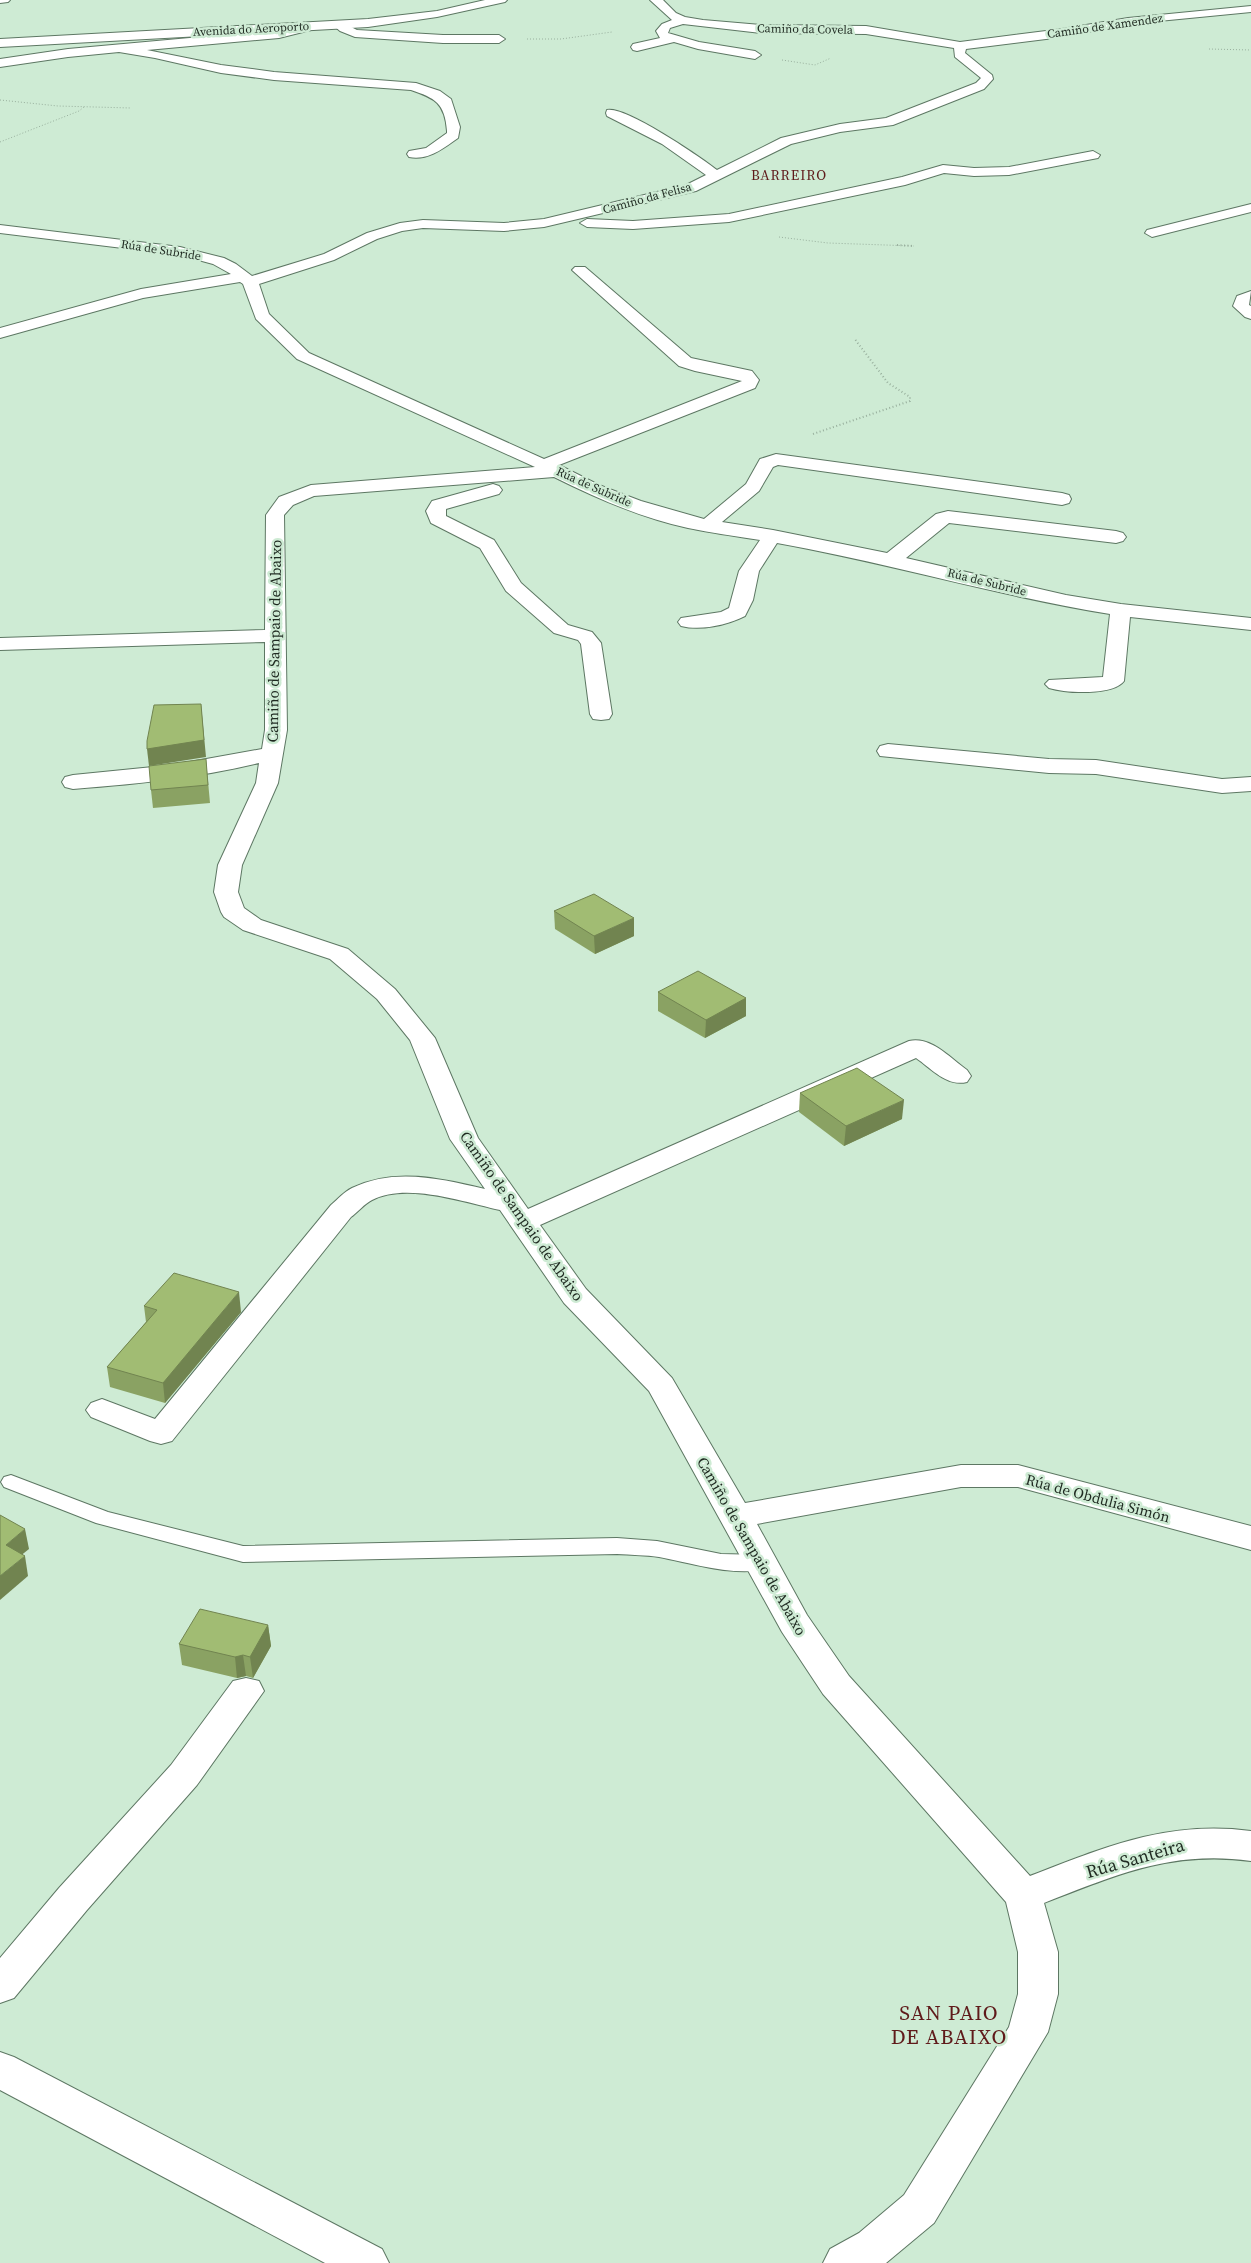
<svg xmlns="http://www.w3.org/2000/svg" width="1251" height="2263" font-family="'Source Serif 4',serif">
<rect width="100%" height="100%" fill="#ceebd4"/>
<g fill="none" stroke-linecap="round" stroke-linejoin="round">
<!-- lane casing -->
<g stroke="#5d7763" stroke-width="2">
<path id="lane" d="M11,1475L108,1512L243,1546L617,1538L657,1541L721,1554L762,1555L770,1558L773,1563L770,1568C737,1578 692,1563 659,1557C646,1555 631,1555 617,1554L243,1562L96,1523L4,1487L1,1482L4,1477Z"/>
</g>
<!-- street casing -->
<g stroke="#5d7763" stroke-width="2">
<g id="street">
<polygon points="0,0 10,0 8,2 0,3"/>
<path d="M650,0H663L676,13L685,17L703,20L761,25L866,26L960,42L1062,29L1128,18L1251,6V12L1128,24L1062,37L966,49L965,53L992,75L993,79L984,89L893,125L840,132L791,144L696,191L544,227L504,231L423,228L402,231L377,239L334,260L259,284L269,314L309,353L544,459L742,381L695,371L679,366L572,270L575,267H585L691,358L752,371L759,380L755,388L559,465L599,485L641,501L704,519L746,484L760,459L776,454L1062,493L1069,495L1071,499L1069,503L1062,505L778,465L773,467L759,491L722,522L773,530L887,553L936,514L948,511L1116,531L1123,533L1126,537L1123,541L1116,543L949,523L906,558L1066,595L1121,604L1251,618V630L1130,617L1124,681C1113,696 1065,693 1049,688L1045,684L1049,680L1103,677L1110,614C998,596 889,563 777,543L759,571L753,600L745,616C727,625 701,631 681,626L678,622L681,618L721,612L729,608L739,571L760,540C736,536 712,533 688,528C641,518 596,498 554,477L314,496L293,505L284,515L287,730L278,783L242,865L238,892L244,908L261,920L348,949L395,989L435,1038L478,1138L528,1209L909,1041C931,1036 950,1058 967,1070L971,1076L967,1082C947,1087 932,1069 916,1058L540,1225L586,1289L672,1378L745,1503L961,1465H1018L1251,1526V1550L1018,1487H961L757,1524L807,1615L849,1676L1030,1876C1105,1847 1168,1820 1251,1831V1861C1172,1850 1116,1875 1044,1903L1058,1952V1994L1048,2032L934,2223L886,2263H823L830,2249L859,2233L904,2195L1009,2027L1018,1994V1952L1006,1902L823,1694L782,1632L649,1391L564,1303L500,1210C464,1202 406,1182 372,1200C364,1204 358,1212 351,1217L172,1441L161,1444L150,1441L91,1417L86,1410L91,1403L102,1399L155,1419L331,1205C338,1199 344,1192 352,1188C394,1167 443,1179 485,1189L450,1139L410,1040L377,999L330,959L243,930L224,917L221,912L214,892L218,865L256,783L259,763C198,778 136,784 73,789L65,787L62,782L65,777L73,775L173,765L262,749L265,730V642L0,650V638L265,630L266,515L279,497L311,485L535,467L297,359L256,319L243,284L240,282L143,298L0,338V328L141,289L231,274L213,264L180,255L0,233V225L180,247L224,258L236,264L252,276L324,254L367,233L400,223L423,220L504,223L544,219L686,185L706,175L662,144L607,116L606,113L607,110C626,106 700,157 717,170L781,138L840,124L886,118L976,83L981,78L955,57L954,48L866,34L761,33L683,24L670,28L668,33L699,42L755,51L761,55L755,59L698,49L674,42L637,51L633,50L631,47L633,44L660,38L656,31L662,24L672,20Z"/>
<polygon points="339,21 357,30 443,35 499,35 505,39 499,43 443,43 355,37 340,31 333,25"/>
<path d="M315,22L321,26L319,28L279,38L147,50L221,65L274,72L416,83L440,91L451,99L460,127L458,138C444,148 428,161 409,157L407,154L409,151L426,148L447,133V131C445,103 435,98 411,90L274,80L221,73L155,58L119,52L68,57L0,67V59L68,49L279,30Z"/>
<polygon points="1093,151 1100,155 1098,158 1009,175 974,176 944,173 905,185 729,222 633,229 587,227 580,223 587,219 633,221 729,214 902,177 943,165 974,168 1009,167"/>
<polygon points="1251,204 1251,212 1152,237 1145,233 1147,230"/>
<polygon points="1251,291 1249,305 1251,306 1251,319 1245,317 1233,306 1237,296"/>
<polygon points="493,484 499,486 502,490 499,494 446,509 446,516 494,540 521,583 568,625 592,632 601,643 612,714 609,719 601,720 593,719 590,714 581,644 578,640 554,633 506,591 480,548 431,523 426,511 432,501"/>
<polygon points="888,744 1049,759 1096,760 1222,779 1251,777 1251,791 1222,793 1096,774 1049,773 880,756 877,751 880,746"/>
<polygon points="246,1678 259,1681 264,1691 197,1785 87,1910 14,1998 0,2003 0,1958 59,1888 171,1765 233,1681"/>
<polygon points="0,2052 14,2057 382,2249 389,2263 325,2263 0,2090"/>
</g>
</g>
<!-- primary casing -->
<g stroke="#5d7763" stroke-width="2">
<polygon id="primary" points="485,0 507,0 505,2 437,17 368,27 0,47 0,39 368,19 437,11"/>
</g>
<!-- path-far1 -->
<g stroke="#99b09e" stroke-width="1" stroke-dasharray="1 2" stroke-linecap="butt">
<polyline points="527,39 561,39 612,32"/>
<polyline points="1209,49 1251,50"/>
<polyline points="782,60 815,65 831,58"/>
<polyline points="0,100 58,106 131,108"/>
<polyline points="0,142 79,111 84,107"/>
<polyline points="779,237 828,243 914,246"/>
</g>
<!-- path -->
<g stroke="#99b09e" stroke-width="2" stroke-dasharray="1 2.5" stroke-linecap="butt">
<polyline points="897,245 914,246"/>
<polyline points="813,434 910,401 910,397 888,383 854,338"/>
</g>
<!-- lane -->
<use href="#lane" fill="#fff" fill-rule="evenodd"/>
<!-- street -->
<use href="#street" fill="#fff" fill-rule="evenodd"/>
<!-- primary -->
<use href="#primary" fill="#fff" fill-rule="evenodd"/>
</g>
<!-- wall -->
<g fill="#8aa263">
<polygon points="206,759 210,803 153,808 151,790"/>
<polygon points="554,911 634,936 595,954 555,929"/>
<polygon points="658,992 746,998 746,1016 705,1038 658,1011"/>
<polygon points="800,1093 902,1119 844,1146 799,1112"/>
<polygon points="144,1306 241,1312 165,1403 110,1387 107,1367 146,1322"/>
<polygon points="268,1625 271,1646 253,1678 246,1676 237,1678 182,1665 179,1644"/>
</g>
<!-- shaded-wall -->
<g fill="#718450">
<polygon points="201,704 206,757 149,766 147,749"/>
<polygon points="634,918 634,936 595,954 594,936"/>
<polygon points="746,998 746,1016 705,1038 706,1020"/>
<polygon points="904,1100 902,1119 844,1146 846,1126"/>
<polygon points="239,1292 241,1312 165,1403 163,1383"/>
<polygon points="25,1529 29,1549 9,1565 6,1545"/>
<polygon points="25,1556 28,1576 0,1600 0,1576"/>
<polygon points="268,1625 271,1646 253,1678 250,1657"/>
<polygon points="243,1655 246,1676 237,1678 235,1657"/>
</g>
<!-- building -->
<g fill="#a1bc73" stroke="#718450">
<polygon points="201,704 204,740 147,749 147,741 154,705"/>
<polygon points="206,759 208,785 151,790 149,766"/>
<polygon points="594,894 634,918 594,936 554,911"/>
<polygon points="698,971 746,998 706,1020 658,992"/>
<polygon points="857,1068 904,1100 846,1126 800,1093"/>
<polygon points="174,1273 239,1292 163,1383 107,1367 157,1310 144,1306"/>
<polygon points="0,1515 25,1529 6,1545 25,1556 0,1576"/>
<polygon points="200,1609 268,1625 250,1657 243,1655 235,1657 179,1644"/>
</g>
<g text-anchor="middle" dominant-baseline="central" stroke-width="5" stroke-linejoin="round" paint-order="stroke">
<!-- far-street labels -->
<g font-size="12" fill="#1f2a21" stroke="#ceebd4">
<text transform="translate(1105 26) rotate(-8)">Camiño de Xamendez</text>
<text transform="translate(251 29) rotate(-3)">Avenida do Aeroporto</text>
<text transform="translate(805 29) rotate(1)">Camiño da Covela</text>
<text transform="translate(647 198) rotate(-15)">Camiño da Felisa</text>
<text transform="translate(161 250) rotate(9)">Rúa de Subride</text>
<text transform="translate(594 487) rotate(24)">Rúa de Subride</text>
<text transform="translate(987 582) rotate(14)">Rúa de Subride</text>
</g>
<!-- far-neighbourhood labels -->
<g font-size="14" letter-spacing="1" fill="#5f1a1a" stroke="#ceebd4">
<text x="789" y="175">BARREIRO</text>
</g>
<!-- street labels -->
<g font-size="15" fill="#1f2a21" stroke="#ceebd4">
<text transform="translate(274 641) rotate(-89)">Camiño de Sampaio de Abaixo</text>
<text transform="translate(522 1216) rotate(55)">Camiño de Sampaio de Abaixo</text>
<text transform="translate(1098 1498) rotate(15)">Rúa de Obdulia Simón</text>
<text transform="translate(752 1546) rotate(60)">Camiño de Sampaio de Abaixo</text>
</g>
<!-- near-street labels -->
<g font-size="18" fill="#1f2a21" stroke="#ceebd4">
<text transform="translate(1135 1858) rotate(-16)">Rúa Santeira</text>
</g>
<!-- near-quarter labels -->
<g font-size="21" letter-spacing="1" fill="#5f1a1a" stroke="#ceebd4">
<text x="949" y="2012">SAN PAIO<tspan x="949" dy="24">DE ABAIXO</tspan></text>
</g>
</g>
</svg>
